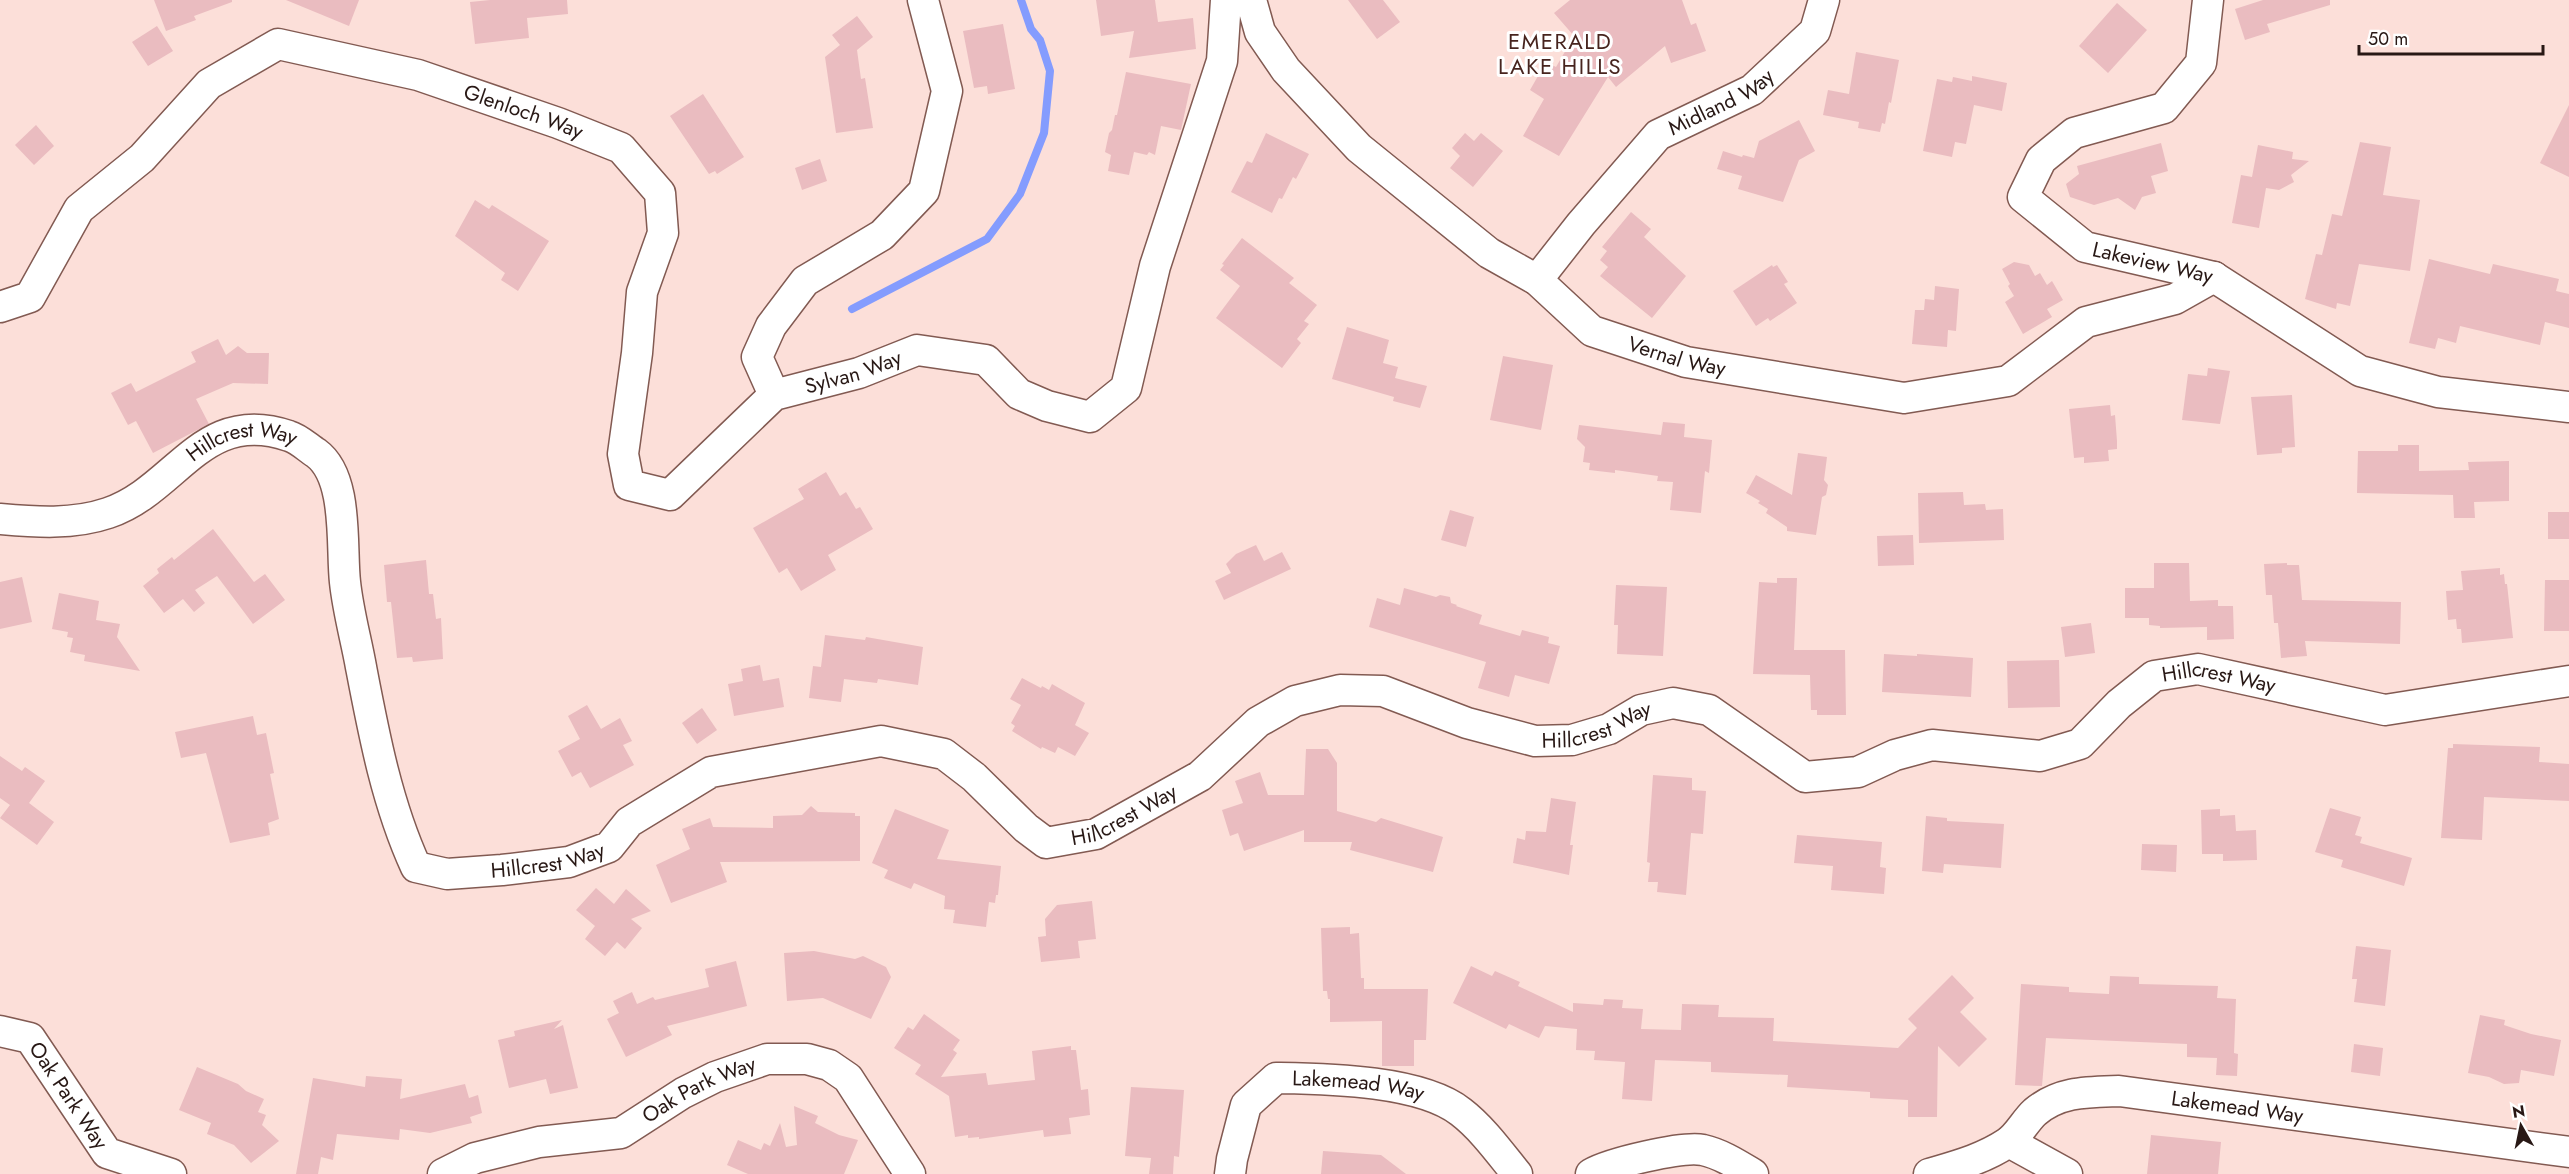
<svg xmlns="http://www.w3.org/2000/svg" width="2569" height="1174" font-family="Jost,sans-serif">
<rect width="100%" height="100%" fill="#fcdfd9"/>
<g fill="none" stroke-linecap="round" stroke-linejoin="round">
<!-- stream -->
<polyline stroke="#849cfe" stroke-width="8" points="852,309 987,239 1020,194 1044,133 1050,71 1040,40 1031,29 1021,0"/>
</g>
<!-- building -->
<g fill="#eabcc0">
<polygon points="154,0 232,0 232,2 194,16 196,20 166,31"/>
<polygon points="286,0 359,0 349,26"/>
<polygon points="490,0 567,0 568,14 527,18 529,38 475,44 470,2"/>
<polygon points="1096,0 1155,0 1158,22 1193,18 1196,49 1129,58 1134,31 1101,36"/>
<polygon points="1348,0 1383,0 1400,22 1377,39"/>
<polygon points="1570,0 1682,0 1691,25 1696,23 1706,51 1671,63 1665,46 1616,87 1608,77 1559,156 1523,136 1544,99 1530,90 1546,62 1556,67 1574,36 1554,13"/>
<polygon points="2263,0 2330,0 2330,5 2267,24 2270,32 2245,40 2235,9"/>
<polygon points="2117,3 2147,30 2108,73 2079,46"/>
<polygon points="857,16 873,37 857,50 861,79 865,78 873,128 836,133 825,57 840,45 832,35"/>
<polygon points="1003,24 1015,89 988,94 987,86 974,88 963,31"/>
<polygon points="157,26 173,51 148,66 132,42"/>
<polygon points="1856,52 1899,60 1891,103 1889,102 1885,124 1882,123 1880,132 1858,128 1859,122 1823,115 1828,90 1849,94"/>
<polygon points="1126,72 1191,84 1181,130 1161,126 1155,155 1149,152 1147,155 1134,152 1129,175 1108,171 1111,155 1105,152 1109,133 1112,130 1115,115 1117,115"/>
<polygon points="1972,76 2007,83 2002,111 1974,105 1966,144 1955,142 1952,157 1923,151 1937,79 1952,82 1953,77 1972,81"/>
<polygon points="703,94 744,157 717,174 715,171 709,174 670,116"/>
<polygon points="2569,105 2569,177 2540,163"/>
<polygon points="1799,120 1815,151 1799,160 1783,202 1738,189 1742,176 1717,169 1723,151 1742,157 1743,155 1754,158 1759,141"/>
<polygon points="36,125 54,146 34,165 15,145"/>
<polygon points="1266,133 1309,154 1296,179 1293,177 1282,199 1279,198 1272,213 1231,192 1247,161 1252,163"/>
<polygon points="1465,133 1474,141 1481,133 1503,151 1473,187 1450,168 1460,156 1452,148"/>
<polygon points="2360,142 2391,147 2383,195 2420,200 2410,271 2359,264 2350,306 2337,303 2336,309 2305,299 2316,254 2322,255 2332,214 2342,216"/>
<polygon points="2161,143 2168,171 2151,176 2156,193 2142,197 2135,210 2118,198 2094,205 2070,197 2066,184 2079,174 2077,166"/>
<polygon points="2258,145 2293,152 2292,159 2309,161 2291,175 2294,182 2279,190 2266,188 2259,228 2232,223 2241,175 2252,177"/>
<polygon points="820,159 827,181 802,190 795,168"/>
<polygon points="475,200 489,209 492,205 549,241 518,291 501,280 505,273 455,236"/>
<polygon points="1631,212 1651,229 1644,237 1686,276 1652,318 1600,276 1608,267 1600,260 1607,251 1602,247"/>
<polygon points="1242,238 1294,278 1289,283 1317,305 1304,321 1309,324 1297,339 1301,343 1282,368 1216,318 1240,286 1220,270 1224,265 1222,264"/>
<polygon points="2429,259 2490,274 2493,264 2559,279 2556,291 2569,294 2569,328 2545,322 2540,345 2460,326 2456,343 2438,338 2435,349 2409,343"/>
<polygon points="2014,262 2029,265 2035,276 2040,273 2047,285 2052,281 2063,300 2047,309 2052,317 2023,334 2005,302 2014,296 2008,286 2010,284 2002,269"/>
<polygon points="1772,265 1773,267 1777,265 1788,282 1784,284 1797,303 1770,321 1768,318 1756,326 1733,291"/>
<polygon points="1935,286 1959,289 1956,331 1948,330 1947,347 1912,344 1915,310 1924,310 1925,299 1934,300"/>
<polygon points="1347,327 1389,340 1383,363 1398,367 1395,378 1427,386 1420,408 1393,401 1394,397 1332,379"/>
<polygon points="218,339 226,355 238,346 247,353 269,353 268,384 233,383 196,399 209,424 153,453 136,421 128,425 111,393 131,383 136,392 196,362 191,352"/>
<polygon points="1503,356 1553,365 1541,430 1490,420"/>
<polygon points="2208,368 2230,371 2220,424 2182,420 2188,374 2207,376"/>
<polygon points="2292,395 2295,447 2282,448 2282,453 2257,455 2251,397"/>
<polygon points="2110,405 2111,416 2115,415 2117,441 2117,449 2108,450 2109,461 2084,463 2084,457 2074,458 2069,409"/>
<polygon points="1663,422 1685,424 1684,437 1712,440 1709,473 1705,471 1701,513 1670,510 1673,482 1657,481 1658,476 1615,470 1615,473 1589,470 1590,463 1583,462 1585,447 1577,439 1579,425 1661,435"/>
<polygon points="2398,445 2419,445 2419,471 2469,470 2468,462 2509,461 2509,501 2474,502 2475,518 2454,518 2453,495 2357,493 2358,451 2398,451"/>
<polygon points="1798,453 1827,457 1824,480 1828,485 1826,495 1822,497 1816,535 1787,531 1787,527 1766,513 1768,509 1758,503 1760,501 1746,493 1756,475 1792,495"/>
<polygon points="826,472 840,496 846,492 856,509 860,507 873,529 828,555 836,570 801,591 787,568 779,573 753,528 804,499 798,489"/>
<polygon points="1963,492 1964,505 1985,504 1986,510 2003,509 2004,540 1919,543 1918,493"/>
<polygon points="1450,510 1474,517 1466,547 1441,540"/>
<rect x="2548" y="512" width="21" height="27"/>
<polygon points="213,529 254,582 265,574 285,600 253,624 217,576 195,590 205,603 194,612 183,599 164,613 143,586 159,573 157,569 172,557 174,560"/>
<polygon points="1913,535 1914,565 1878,566 1877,536"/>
<polygon points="1256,545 1264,561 1282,552 1291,569 1224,600 1215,581 1231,573 1226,564 1236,554"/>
<polygon points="426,560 429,594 433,594 436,619 441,618 443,659 413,662 412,657 397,658 391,602 387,602 384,565"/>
<polygon points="2154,563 2189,563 2190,601 2218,600 2218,606 2233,606 2234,639 2207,640 2207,627 2160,628 2160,626 2149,625 2149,618 2125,618 2125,588 2154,588"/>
<polygon points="2287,563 2287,565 2299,565 2302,600 2401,602 2400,644 2305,641 2307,656 2281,658 2278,623 2274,623 2272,595 2266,595 2264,564"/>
<polygon points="2500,568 2500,575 2504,574 2505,584 2507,584 2513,638 2462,643 2461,629 2457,629 2456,619 2448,620 2446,591 2463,590 2461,571"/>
<polygon points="22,577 32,622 0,629 0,582"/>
<polygon points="1777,578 1797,578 1794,650 1845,650 1846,715 1817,715 1817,710 1811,710 1810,675 1753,674 1759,582 1777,583"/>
<polygon points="2545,580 2569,580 2569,631 2544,631"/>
<polygon points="1616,585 1667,587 1663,656 1617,654 1618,625 1614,625"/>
<polygon points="1404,588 1436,597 1440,595 1450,597 1451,603 1457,605 1456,606 1482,615 1479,624 1520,636 1522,630 1549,637 1548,643 1560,646 1549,684 1515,675 1509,697 1478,688 1486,662 1369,627 1377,598 1400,605"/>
<polygon points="59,593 99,601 96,620 120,624 117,637 140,671 84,661 85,655 70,652 73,638 67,637 68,632 52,629"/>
<polygon points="2091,623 2095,653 2065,657 2061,627"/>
<polygon points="825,635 865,640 866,637 923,647 918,685 878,679 877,683 844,679 841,702 809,698 813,666 821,667"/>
<polygon points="1884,654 1917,656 1917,654 1973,658 1971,697 1882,692"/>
<polygon points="2059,660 2060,707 2008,708 2007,661"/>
<polygon points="760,665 763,681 779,678 784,707 734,716 728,684 743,681 741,669"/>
<polygon points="1022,678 1041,688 1042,686 1049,690 1052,684 1085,703 1075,725 1089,733 1075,756 1058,747 1055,753 1042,747 1041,749 1012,731 1015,726 1011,723 1021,705 1010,699"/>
<polygon points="587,705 601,729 620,718 632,741 623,745 634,765 590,788 581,772 572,777 558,751 580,739 568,716"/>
<polygon points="702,708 717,730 697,744 682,723"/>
<polygon points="253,716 257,735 266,733 274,773 270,774 279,819 268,823 270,835 230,843 206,753 181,758 175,732"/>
<polygon points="2453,744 2540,747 2539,762 2569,764 2569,801 2484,797 2482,840 2441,838 2448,748 2453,748"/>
<polygon points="1306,749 1328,749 1337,763 1337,811 1376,822 1381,818 1443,837 1433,872 1350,850 1352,842 1304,842 1304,830 1244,851 1238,833 1230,836 1222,810 1243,803 1235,781 1260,772 1268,795 1304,795"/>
<polygon points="0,756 22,771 25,767 45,781 29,803 54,822 37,845 0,818 10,805 0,798"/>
<polygon points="1653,775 1692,778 1692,790 1706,791 1703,834 1691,833 1686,895 1657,892 1658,882 1648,882 1650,863 1647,862"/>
<polygon points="1551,798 1576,802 1570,845 1573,845 1569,875 1513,863 1517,838 1525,840 1526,831 1546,832"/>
<polygon points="811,806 818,812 855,813 855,816 860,816 860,861 720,862 727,882 671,903 656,865 690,849 682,829 710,818 713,827 773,828 773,816 802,815"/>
<polygon points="2330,808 2361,817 2355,835 2362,837 2360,843 2412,858 2404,886 2341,867 2343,860 2315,852"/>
<polygon points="895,809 949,830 937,859 1001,866 998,895 996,895 995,903 989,902 986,927 953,923 955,910 944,909 945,896 914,883 911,889 884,878 888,870 872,863"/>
<polygon points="2220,809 2220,816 2235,815 2236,831 2256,830 2257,860 2223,861 2223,854 2202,854 2201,810"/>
<polygon points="1926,816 1947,818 1947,821 2004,824 2001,868 1944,864 1943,873 1922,871"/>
<polygon points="1797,835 1882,842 1880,867 1886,868 1884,894 1831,890 1833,866 1794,863"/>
<polygon points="2142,844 2177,845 2176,872 2141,870"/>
<polygon points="596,888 614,904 626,889 651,911 631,919 642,928 625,949 617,942 605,956 585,939 595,926 576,910"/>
<polygon points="1092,901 1096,939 1078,941 1080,958 1041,962 1038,937 1046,936 1045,919 1057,905"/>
<polygon points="1350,927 1350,934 1359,933 1361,978 1364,978 1364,989 1428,989 1426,1040 1414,1040 1414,1066 1382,1066 1382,1021 1330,1022 1330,999 1328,999 1327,991 1323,991 1321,928"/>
<polygon points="2356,946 2391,950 2385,1006 2354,1002 2357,979 2352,979"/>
<polygon points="814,951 855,959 863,956 886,967 891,977 871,1019 823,998 787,1001 784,953"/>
<polygon points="736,961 747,1006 667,1026 672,1035 626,1057 607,1019 619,1013 613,1001 632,992 637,1004 653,997 655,1000 709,987 705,969"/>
<polygon points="1471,966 1492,976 1495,971 1520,982 1518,986 1573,1012 1573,1003 1603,1005 1604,999 1623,1000 1622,1008 1643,1009 1641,1029 1681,1030 1682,1004 1719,1005 1718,1017 1774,1018 1773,1041 1898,1048 1917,1028 1908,1019 1952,975 1974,998 1960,1012 1987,1039 1959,1067 1938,1046 1937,1117 1908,1117 1908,1100 1870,1098 1870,1092 1787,1087 1788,1075 1711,1072 1711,1062 1655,1060 1652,1101 1622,1099 1625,1062 1594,1060 1595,1051 1576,1050 1577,1029 1545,1026 1539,1038 1509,1024 1506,1029 1453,1003"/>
<polygon points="2110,976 2139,977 2139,984 2218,986 2217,998 2236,999 2234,1053 2238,1054 2237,1076 2216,1075 2217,1058 2187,1057 2187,1044 2046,1038 2042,1086 2015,1085 2021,984 2069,987 2069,992 2109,994"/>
<polygon points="924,1014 960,1040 953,1050 957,1053 941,1077 986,1073 988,1085 1035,1080 1032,1051 1071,1046 1071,1050 1076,1050 1081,1090 1088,1089 1090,1115 1069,1118 1071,1134 1044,1137 1043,1130 979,1139 979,1137 968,1138 968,1135 955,1137 949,1096 915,1074 921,1065 894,1048 908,1027 913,1030"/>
<polygon points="2480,1015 2505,1020 2504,1025 2531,1034 2561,1040 2554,1076 2521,1070 2519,1083 2504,1084 2489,1077 2468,1073"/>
<polygon points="562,1020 554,1029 563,1025 578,1088 550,1094 546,1079 509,1088 498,1040 515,1036 514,1031"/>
<polygon points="2354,1044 2383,1048 2380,1076 2351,1072"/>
<polygon points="197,1067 238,1084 246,1091 264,1099 258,1112 266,1115 262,1125 279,1141 251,1163 234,1145 207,1134 211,1123 179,1110"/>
<polygon points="366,1076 402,1079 400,1099 465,1084 469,1098 478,1095 482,1113 470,1117 472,1123 430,1133 400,1129 399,1140 337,1134 333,1160 321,1157 318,1174 296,1174 313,1078 365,1087"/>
<polygon points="1131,1087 1184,1090 1179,1157 1174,1156 1173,1174 1149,1174 1151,1158 1125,1156"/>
<polygon points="794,1106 818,1116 815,1123 839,1135 858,1140 844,1174 748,1174 727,1165 738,1140 761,1150 764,1143 770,1146 780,1123 786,1147 797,1145"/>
<polygon points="2151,1135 2221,1142 2218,1174 2147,1174"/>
<polygon points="1323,1151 1381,1155 1406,1174 1321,1174"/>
</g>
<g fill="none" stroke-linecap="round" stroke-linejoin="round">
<!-- minor casing -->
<g stroke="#825a52" stroke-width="33">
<g id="minor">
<path id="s1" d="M1251,0L1260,32L1286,70L1359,148L1489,253L1537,280L1592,331L1686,362L1904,398L2008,381L2086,322L2175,299L2214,277"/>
<path id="s2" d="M2208,0L2201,63L2164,108L2074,133L2041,160L2023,197L2085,247L2214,277L2360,371L2438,392L2569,407"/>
<path id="s3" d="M1537,280L1581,224L1658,135L1752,90L1815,31L1824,0"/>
<path id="s4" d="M0,307L30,297L79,209L142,158L209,84L278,44L418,75L558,123L621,148L660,193L663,233L642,292L637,353L623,454L629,485L670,495L774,395L859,373L917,350L986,360L1019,394L1047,406L1090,417L1126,388L1155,266L1222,61L1226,0"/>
<polyline points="774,395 757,357 771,326 805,281 882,235 924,191 947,91 923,0"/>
<path id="s5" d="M0,519C35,522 73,525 108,513C177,490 202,406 289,436C299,439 308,448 316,453C349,477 341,547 345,582C348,611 356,639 361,667C374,735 387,804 416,867L447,874L502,870L569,862L609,847L629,822L711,772L881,741L944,754L974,777L1026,828L1046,843L1096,834L1200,776L1258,722L1295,701L1340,690L1383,691L1467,723L1535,741L1572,740L1609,729L1641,710L1673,703L1709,710L1805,777L1858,772L1895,755L1932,745L2040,756L2080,744L2119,704L2154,676L2198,669L2385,710L2569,681"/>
<path id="s6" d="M0,1031L30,1038L107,1153L171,1174"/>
<polyline points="2009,1142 2067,1174"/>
<path id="s7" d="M443,1174L475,1158L539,1142L621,1133L683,1093L715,1077L767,1059H807L829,1065L848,1078L910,1174"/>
<path id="s8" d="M1230,1174L1232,1159L1246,1105L1276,1078C1327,1079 1420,1080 1461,1112C1482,1128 1500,1153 1517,1174"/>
<path d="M1591,1174C1610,1163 1682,1146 1703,1150C1721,1154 1738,1165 1753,1174"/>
<path id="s9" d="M1929,1174C1956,1166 1983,1159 2007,1143C2018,1136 2025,1121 2035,1112C2060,1091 2088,1092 2119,1091L2569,1152"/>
</g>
</g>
<!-- minor -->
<use href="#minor" stroke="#fff" stroke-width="30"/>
</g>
<g text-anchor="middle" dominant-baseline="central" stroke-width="6" stroke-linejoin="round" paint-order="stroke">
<!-- street labels -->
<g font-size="21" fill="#281815" stroke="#fff">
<text stroke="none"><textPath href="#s3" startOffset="260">Midland Way</textPath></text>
<text stroke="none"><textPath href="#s4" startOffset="648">Glenloch Way</textPath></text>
<text stroke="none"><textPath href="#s2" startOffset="448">Lakeview Way</textPath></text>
<text stroke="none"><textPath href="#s1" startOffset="572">Vernal Way</textPath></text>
<text stroke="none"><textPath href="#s4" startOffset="1378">Sylvan Way</textPath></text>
<text stroke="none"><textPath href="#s5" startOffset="266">Hillcrest Way</textPath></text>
<text stroke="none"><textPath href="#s5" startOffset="2766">Hillcrest Way</textPath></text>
<text stroke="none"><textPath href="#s5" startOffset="2082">Hillcrest Way</textPath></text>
<text stroke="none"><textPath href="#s5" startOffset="1560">Hillcrest Way</textPath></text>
<text stroke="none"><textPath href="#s5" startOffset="912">Hillcrest Way</textPath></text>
<text stroke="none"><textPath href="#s8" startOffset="194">Lakemead Way</textPath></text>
<text stroke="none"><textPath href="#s7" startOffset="274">Oak Park Way</textPath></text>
<text stroke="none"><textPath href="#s6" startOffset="100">Oak Park Way</textPath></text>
<text stroke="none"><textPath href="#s9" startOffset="334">Lakemead Way</textPath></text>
</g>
<!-- neighbourhood labels -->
<g font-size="22" letter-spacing="1.5" fill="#47241e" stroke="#fff">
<text x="1560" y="41">EMERALD<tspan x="1560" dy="25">LAKE HILLS</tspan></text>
</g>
</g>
<!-- north arrow -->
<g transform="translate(2521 1126) rotate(351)" stroke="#ffffff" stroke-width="4.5" paint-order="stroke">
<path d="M0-4.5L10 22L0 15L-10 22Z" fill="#281815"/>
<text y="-9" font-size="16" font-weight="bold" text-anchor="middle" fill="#281815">N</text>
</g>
<!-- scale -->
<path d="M2359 45v9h184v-9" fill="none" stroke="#281815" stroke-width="3"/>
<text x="2368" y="45" font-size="18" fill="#281815" stroke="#ffffff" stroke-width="4.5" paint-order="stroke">50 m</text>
</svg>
